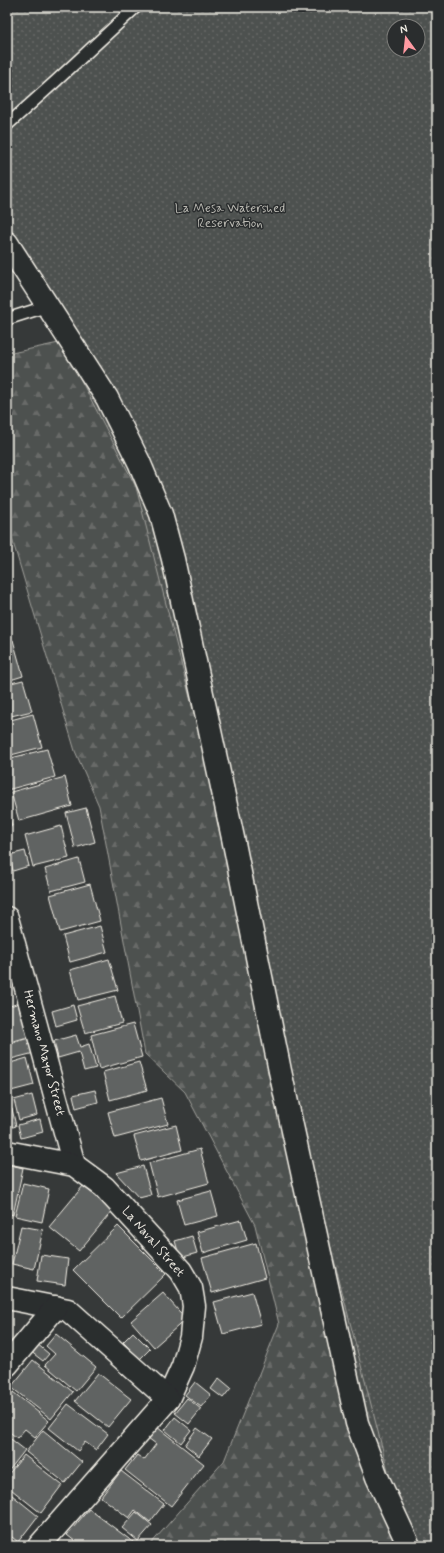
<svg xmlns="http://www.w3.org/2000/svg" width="444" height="1553" font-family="Mynerve,sans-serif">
<defs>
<pattern id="forest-firs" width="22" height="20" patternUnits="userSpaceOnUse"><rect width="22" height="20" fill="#4e514f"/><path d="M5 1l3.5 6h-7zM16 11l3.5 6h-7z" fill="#686a68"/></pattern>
<pattern id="park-dots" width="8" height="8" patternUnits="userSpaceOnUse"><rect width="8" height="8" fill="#4e514f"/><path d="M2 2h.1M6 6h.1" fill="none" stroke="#686a68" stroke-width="1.8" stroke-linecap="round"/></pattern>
</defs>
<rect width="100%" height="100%" fill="#363939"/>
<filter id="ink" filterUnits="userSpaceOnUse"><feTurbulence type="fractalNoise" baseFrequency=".025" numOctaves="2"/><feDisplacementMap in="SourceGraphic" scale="8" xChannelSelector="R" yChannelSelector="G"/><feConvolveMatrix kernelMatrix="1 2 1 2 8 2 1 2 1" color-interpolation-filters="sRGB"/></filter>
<g filter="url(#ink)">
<!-- forest -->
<path fill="url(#forest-firs)" stroke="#a1a19c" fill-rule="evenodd" d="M7,7H437V1546H149L224,1461L279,1324L255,1225L185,1092L145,1054L99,806L75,751L7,522V354L101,334ZM394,26H418V50H394Z"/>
<!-- park -->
<path fill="url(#park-dots)" stroke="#a1a19c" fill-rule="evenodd" d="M7,7H437V1546H421L395,1498L136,487L47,314L7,243ZM394,26H418V50H394Z"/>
<!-- building -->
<g fill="#616362" stroke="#f4f1e8">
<polygon points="13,640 23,676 7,681 7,642"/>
<polygon points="23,680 32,711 7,717 7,684"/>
<polygon points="33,714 42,747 7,756 7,721"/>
<polygon points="47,749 55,777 7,790 7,759"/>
<polygon points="65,777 72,806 19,821 11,792"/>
<polygon points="86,808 95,842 75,848 66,813"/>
<polygon points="7,810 8,810 12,826 7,827"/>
<polygon points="61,826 69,858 33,867 25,836"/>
<polygon points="25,851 29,866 13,871 9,855"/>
<polygon points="79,859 85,882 51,891 45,869"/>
<polygon points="90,884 100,921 60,932 50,895"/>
<polygon points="100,926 107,952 70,962 63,936"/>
<polygon points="109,959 118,990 78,1000 70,970"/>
<polygon points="115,996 122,1023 85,1033 77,1006"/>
<polygon points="22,1002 31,1036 7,1043 7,1007"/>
<polygon points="73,1005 77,1020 56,1026 52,1011"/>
<polygon points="133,1024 142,1057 99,1069 91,1035"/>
<polygon points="76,1035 80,1047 89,1044 96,1068 84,1071 79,1052 58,1058 54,1041"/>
<polygon points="33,1037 38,1052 7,1060 7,1044"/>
<polygon points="27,1058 34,1085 7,1092 7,1064"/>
<polygon points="139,1062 147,1090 110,1100 103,1072"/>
<polygon points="95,1090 98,1102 76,1108 73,1095"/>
<polygon points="32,1095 37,1115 19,1120 14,1100"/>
<polygon points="161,1098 168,1124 115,1138 108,1112"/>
<polygon points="12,1109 16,1126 7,1129 7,1110"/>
<polygon points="40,1119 43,1132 21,1138 18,1125"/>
<polygon points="176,1125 182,1150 141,1161 134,1136"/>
<polygon points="200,1149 209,1183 158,1197 149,1163"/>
<polygon points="7,1164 23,1168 13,1215 7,1213"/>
<polygon points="143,1166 151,1195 139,1198 116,1173"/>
<polygon points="23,1183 49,1189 42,1222 15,1216"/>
<polygon points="83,1186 113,1210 79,1251 49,1227"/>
<polygon points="211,1191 218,1216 184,1225 177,1200"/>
<polygon points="241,1220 247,1240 203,1253 197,1232"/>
<polygon points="21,1226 43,1230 34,1269 12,1264"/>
<polygon points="118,1226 166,1274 121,1318 73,1270"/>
<polygon points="192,1236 197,1253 180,1258 175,1241"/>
<polygon points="256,1243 265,1278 212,1293 202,1258"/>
<polygon points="41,1255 68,1259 65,1285 37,1281"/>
<polygon points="252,1292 261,1324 223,1334 214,1302"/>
<polygon points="163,1293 186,1319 154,1347 131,1321"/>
<polygon points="133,1332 150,1349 140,1359 123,1342"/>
<polygon points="56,1334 96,1367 76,1391 45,1365 55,1354 46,1346"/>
<polygon points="36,1343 49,1354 43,1361 30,1351"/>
<polygon points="33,1360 73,1392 51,1419 11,1387"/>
<polygon points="98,1373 131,1399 108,1427 75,1401"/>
<polygon points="219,1378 231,1388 223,1398 211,1389"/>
<polygon points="195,1382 211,1395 201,1407 185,1395"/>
<polygon points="13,1392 49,1421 35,1437 25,1429 17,1438 7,1430 7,1399"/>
<polygon points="187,1398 201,1409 189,1424 175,1413"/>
<polygon points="68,1404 108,1434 96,1450 85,1442 78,1451 49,1428"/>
<polygon points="175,1417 191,1430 181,1443 165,1430"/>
<polygon points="157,1427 204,1464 171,1506 125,1470 137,1455 144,1460 156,1444 148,1438"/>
<polygon points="197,1428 212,1439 199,1456 185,1445"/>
<polygon points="43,1430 82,1462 65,1483 26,1452"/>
<polygon points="7,1436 25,1450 7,1473"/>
<polygon points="24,1455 62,1485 41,1513 7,1486 7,1476"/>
<polygon points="121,1471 164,1504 150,1522 135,1510 129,1518 101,1497"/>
<polygon points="7,1491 38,1516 18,1542 7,1533"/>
<polygon points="89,1509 137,1545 81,1546 67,1535"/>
<polygon points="136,1512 152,1525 138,1541 122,1528"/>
</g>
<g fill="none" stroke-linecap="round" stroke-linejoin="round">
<!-- lane casing -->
<g stroke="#f4f1e8" stroke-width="14">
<g id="lane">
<polyline points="7,125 56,81 136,7"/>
<polyline points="7,319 48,306"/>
</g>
</g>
<!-- street casing -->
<g stroke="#f4f1e8" stroke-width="25">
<g id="street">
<polyline points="7,243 107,398 139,462 161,514 173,559 233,838 280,1071 357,1423 377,1477 409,1546"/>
<polyline points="7,918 74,1165"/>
<polyline points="7,1152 74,1165 104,1187 181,1271 191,1288 194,1306 191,1337 183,1366 168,1399 39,1546"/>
<polyline points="7,1298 68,1310 168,1399"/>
<polyline points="7,1365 56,1307"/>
</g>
</g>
<!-- lane -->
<use href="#lane" stroke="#2a2d2e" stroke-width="11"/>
<!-- street -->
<use href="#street" stroke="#2a2d2e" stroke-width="22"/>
</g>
</g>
<g text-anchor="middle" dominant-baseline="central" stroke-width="3" stroke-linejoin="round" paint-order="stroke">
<!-- park labels -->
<g font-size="13" fill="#bab9b2" stroke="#2a2d2e">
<text x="230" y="208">La Mesa Watershed<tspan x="230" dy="15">Reservation</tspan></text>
</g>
<!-- street labels -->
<g font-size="13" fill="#f4f1e8" stroke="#2a2d2e">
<text transform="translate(44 1053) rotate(75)">Hermano Mayor Street</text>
<text transform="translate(153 1242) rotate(49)">La Naval Street</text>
</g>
</g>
<!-- margin -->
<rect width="444" height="1553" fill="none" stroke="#2a2d2e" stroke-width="24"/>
<rect x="12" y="12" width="420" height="1529" fill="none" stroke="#f4f1e8" stroke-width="1.5" filter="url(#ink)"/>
<!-- north arrow -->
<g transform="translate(406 38) rotate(345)"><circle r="19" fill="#2a2d2e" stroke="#7b7b78"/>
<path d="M0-3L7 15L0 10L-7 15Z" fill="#ff9aa2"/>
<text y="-6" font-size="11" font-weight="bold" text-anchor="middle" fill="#f4f1e8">N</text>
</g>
</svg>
